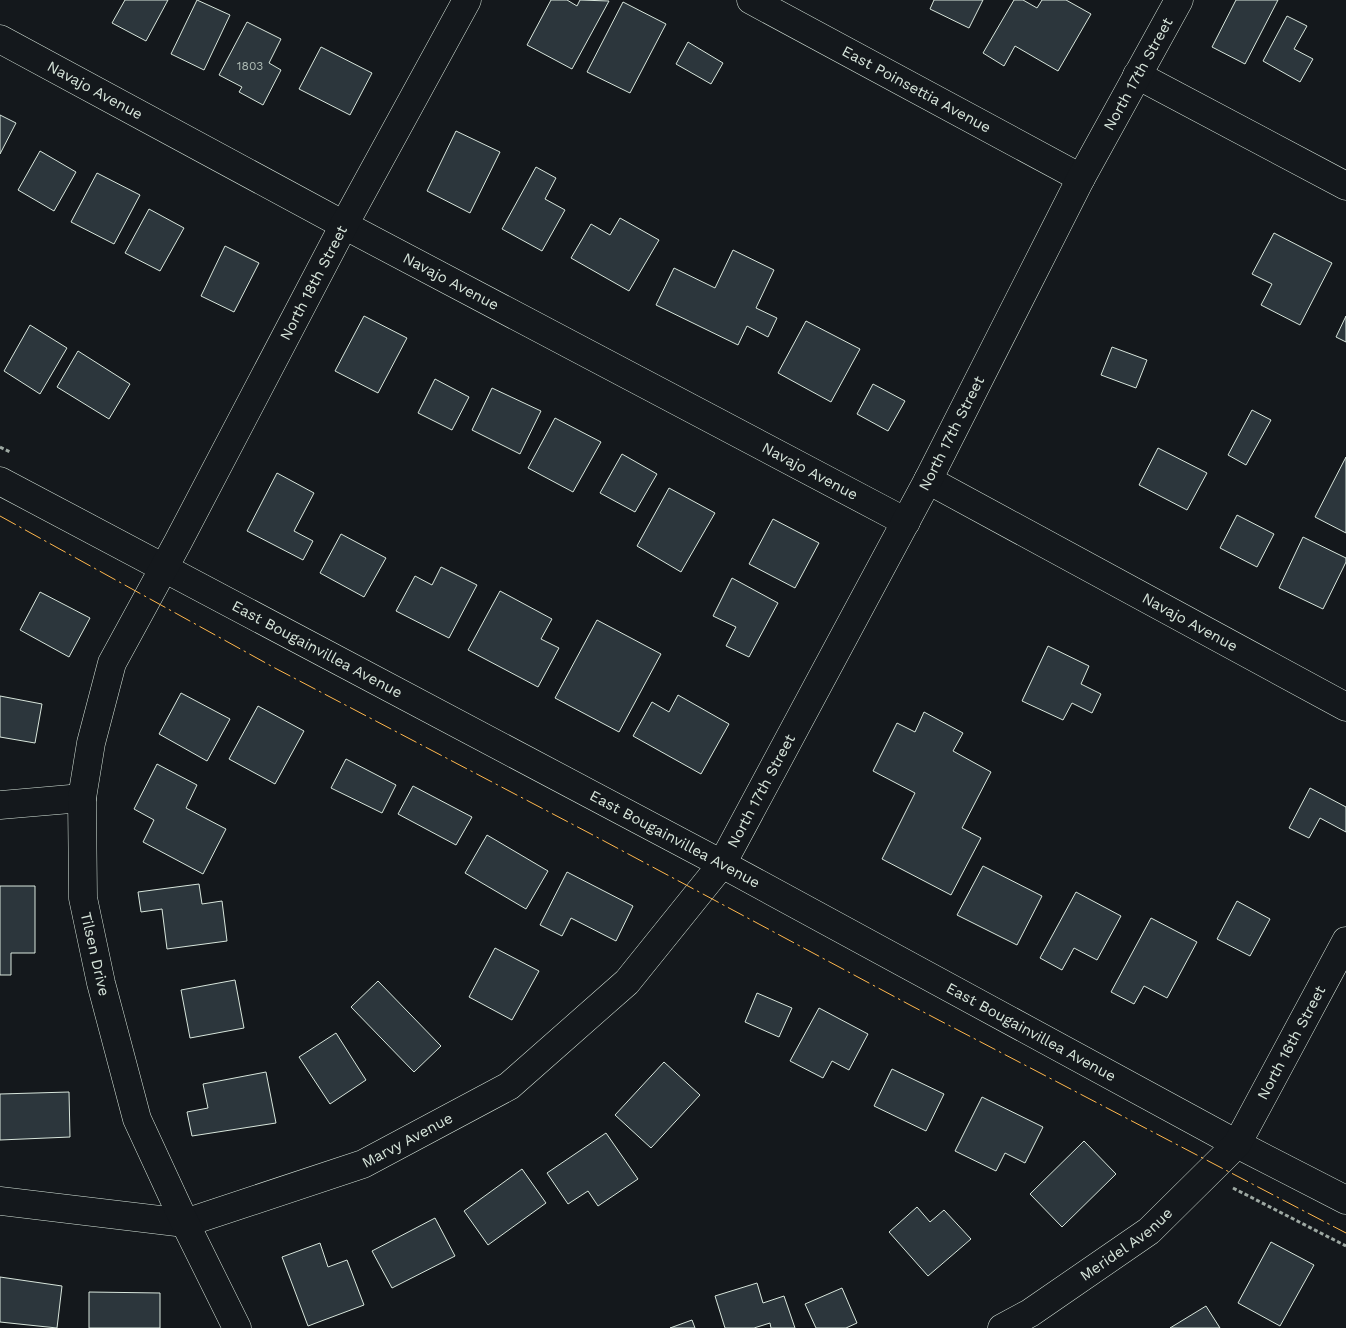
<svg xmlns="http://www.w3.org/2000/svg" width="1346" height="1328" font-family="'Work Sans',sans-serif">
<rect width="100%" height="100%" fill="#14181c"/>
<!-- building -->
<g fill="#2c363c" stroke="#d8e6dc">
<polygon points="125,0 168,0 146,41 112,23"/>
<polygon points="197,0 230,15 204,70 171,54"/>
<polygon points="551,0 567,0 577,6 580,0 609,1 572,69 527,45"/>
<polygon points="934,0 983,0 969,28 930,9"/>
<polygon points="1014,0 1023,0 1037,8 1042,0 1066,0 1091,14 1058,71 1015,46 1004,66 983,53"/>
<polygon points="1236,0 1278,0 1245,64 1212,47"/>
<polygon points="623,2 666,24 630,93 587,72"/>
<polygon points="1287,16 1307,26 1294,49 1313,59 1300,82 1263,61"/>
<polygon points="247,22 281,39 269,63 281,70 263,105 239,92 242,87 219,75"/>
<polygon points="688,42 723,63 711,84 676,64"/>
<polygon points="321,47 372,73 350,115 299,89"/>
<polygon points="0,115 16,123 0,154"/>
<polygon points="456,131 500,152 470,213 427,191"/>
<polygon points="40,151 76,172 54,211 18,190"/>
<polygon points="536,167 556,178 545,199 565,210 542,251 502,229"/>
<polygon points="97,173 140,195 114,244 71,222"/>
<polygon points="149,209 184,228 160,271 125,253"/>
<polygon points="620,218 659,240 629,291 571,258 591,224 610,235"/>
<polygon points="1274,233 1332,263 1300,325 1261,305 1272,284 1252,274"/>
<polygon points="225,246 259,263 234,312 201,296"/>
<polygon points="733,250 774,270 756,308 777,318 768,337 747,326 738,345 656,305 674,268 715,288"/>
<polygon points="364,316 407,338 378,393 335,371"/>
<polygon points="1346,316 1346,342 1336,337"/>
<polygon points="806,321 860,349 831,402 778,373"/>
<polygon points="30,325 67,348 40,394 4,371"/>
<polygon points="1112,347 1147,360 1136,388 1101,375"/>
<polygon points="78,351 130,384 109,419 57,387"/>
<polygon points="435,379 469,397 452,430 418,413"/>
<polygon points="873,384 905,401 888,431 857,414"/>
<polygon points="492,388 541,411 520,454 472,430"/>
<polygon points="1252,410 1271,420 1246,465 1228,455"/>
<polygon points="555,418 601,442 573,492 528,468"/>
<polygon points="1158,448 1207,473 1187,510 1139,485"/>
<polygon points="622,454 657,474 635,512 600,493"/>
<polygon points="1346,457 1346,533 1315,517"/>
<polygon points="277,473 314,493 294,531 313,541 303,560 247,531"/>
<polygon points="669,488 715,513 681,572 637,546"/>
<polygon points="1237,515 1274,534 1257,567 1220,548"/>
<polygon points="773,519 819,543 795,588 749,564"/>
<polygon points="341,534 386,558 364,597 320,573"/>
<polygon points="1303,537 1346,558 1346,562 1323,609 1279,588"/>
<polygon points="441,567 477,585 449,638 396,611 415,576 432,585"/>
<polygon points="732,578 778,603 749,657 726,646 736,627 713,616"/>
<polygon points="500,591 552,619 541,639 559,648 538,687 468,650"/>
<polygon points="40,592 90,618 69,657 20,630"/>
<polygon points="597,620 661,654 619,732 555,698"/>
<polygon points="1048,646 1089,666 1081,684 1101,694 1092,713 1072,703 1063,720 1022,701"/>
<polygon points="181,693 230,719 207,761 159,734"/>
<polygon points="678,695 729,724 701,774 633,736 652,702 669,712"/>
<polygon points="0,696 42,704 35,743 0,737"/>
<polygon points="258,706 304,731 275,784 229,759"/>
<polygon points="924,712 963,733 953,751 991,772 962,828 981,838 951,895 882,859 915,793 873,771 897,723 915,732"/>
<polygon points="346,759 396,785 382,813 331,788"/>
<polygon points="157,764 197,785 186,808 226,829 203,874 143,842 154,820 134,809"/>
<polygon points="413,786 472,817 456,845 398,814"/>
<polygon points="1310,788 1346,807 1346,832 1320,818 1309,838 1289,828"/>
<polygon points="487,835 548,871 526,909 465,873"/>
<polygon points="983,866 1042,896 1017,945 957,915"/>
<polygon points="567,872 633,906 616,941 571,918 562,936 540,925"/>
<polygon points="199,884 202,904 222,901 227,941 167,949 162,909 141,912 138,892"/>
<polygon points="0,886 35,886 35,953 11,953 11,975 0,975"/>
<polygon points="1076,892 1121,916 1097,960 1074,948 1062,970 1040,958"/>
<polygon points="1237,901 1270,919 1250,956 1217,939"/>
<polygon points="1151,918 1197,942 1167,998 1144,986 1134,1004 1111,992"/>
<polygon points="495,948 539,971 512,1020 469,997"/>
<polygon points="235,980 244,1028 190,1038 181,990"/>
<polygon points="378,981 441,1046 414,1072 351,1007"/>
<polygon points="757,993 792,1008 779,1037 745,1022"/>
<polygon points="819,1008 868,1034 849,1070 832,1061 823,1078 790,1061"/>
<polygon points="336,1033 366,1080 330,1104 299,1057"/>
<polygon points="664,1062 700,1095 651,1148 615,1115"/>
<polygon points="892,1069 944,1094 926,1131 874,1106"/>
<polygon points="266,1072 276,1123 192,1136 187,1112 208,1108 203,1084"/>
<polygon points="69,1092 70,1137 0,1140 0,1094"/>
<polygon points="982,1097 1043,1127 1025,1163 1005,1153 996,1171 955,1151"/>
<polygon points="606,1133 638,1179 598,1206 588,1191 568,1204 547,1173"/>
<polygon points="1084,1141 1116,1174 1062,1227 1030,1194"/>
<polygon points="522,1169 546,1203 488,1245 464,1211"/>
<polygon points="917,1207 930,1222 944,1210 971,1239 928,1276 889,1232"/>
<polygon points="435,1218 455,1256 392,1288 372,1251"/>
<polygon points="1271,1242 1314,1265 1280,1326 1238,1303"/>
<polygon points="320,1243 328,1267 347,1260 364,1305 308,1326 282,1257"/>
<polygon points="0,1277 62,1286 57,1328 0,1322"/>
<polygon points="757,1283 763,1303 784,1296 795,1328 771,1328 770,1323 754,1328 725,1328 715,1296"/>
<polygon points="842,1288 857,1323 846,1328 816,1328 805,1304"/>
<polygon points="89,1292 160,1293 160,1328 89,1328"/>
<polygon points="1206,1306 1220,1328 1170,1328"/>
<polygon points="692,1320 695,1328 670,1328"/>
</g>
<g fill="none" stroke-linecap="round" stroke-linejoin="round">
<!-- minor casing -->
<g stroke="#d8e6dc" stroke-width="29">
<g id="minor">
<path id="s1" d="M751,0L1081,178"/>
<path id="s2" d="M0,39L344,225L906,522"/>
<polyline points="1137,75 1346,186"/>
<path id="s3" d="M928,480L1346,707"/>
<path id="s4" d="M0,481L722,864L1237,1144L1346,1200"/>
<polyline points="0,805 82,798"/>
<path id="s5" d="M0,1201L185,1223L363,1164L509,1086L627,982L722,864L928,480L1081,178L1179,0"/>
<path id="s6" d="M237,1328L185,1223L137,1119L101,983L83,898L82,798L91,743L112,663L178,542L344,225L467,0"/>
<path id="s7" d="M1002,1328L1030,1313L1149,1231L1237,1144L1346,941"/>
</g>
</g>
<!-- path -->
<g stroke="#9da8a2" stroke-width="3" stroke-dasharray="4 2.5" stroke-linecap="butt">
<polyline points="0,447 10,452"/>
<polyline points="1233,1188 1346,1246"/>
</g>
<!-- minor -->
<use href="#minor" stroke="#14181c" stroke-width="28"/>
<!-- power -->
<polyline stroke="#ffb74d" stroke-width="1" stroke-dasharray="18 4 2.5 4" stroke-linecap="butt" points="0,516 273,667 591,834 910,1005 1346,1233"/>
</g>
<g text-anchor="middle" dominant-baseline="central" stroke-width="4" stroke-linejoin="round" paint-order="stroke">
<!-- number labels -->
<g font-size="12" fill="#adbab4">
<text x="250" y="66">1803</text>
</g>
<!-- street labels -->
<g font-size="15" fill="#d8e6dc" stroke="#14181c">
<text stroke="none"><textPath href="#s5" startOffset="1741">North 17th Street</textPath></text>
<text stroke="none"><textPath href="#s1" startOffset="188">East Poinsettia Avenue</textPath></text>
<text stroke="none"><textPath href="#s2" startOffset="108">Navajo Avenue</textPath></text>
<text stroke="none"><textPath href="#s2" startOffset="512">Navajo Avenue</textPath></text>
<text stroke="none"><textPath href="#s6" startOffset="1128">North 18th Street</textPath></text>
<text stroke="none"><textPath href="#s5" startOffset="1336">North 17th Street</textPath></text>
<text stroke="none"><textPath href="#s2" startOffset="918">Navajo Avenue</textPath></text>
<text stroke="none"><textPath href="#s3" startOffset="298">Navajo Avenue</textPath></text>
<text stroke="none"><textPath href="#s4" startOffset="359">East Bougainvillea Avenue</textPath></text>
<text stroke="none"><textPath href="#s5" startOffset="931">North 17th Street</textPath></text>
<text stroke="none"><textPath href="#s4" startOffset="764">East Bougainvillea Avenue</textPath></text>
<text transform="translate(95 954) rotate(77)">Tilsen Drive</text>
<text stroke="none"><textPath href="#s4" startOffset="1169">East Bougainvillea Avenue</textPath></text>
<text stroke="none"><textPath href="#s7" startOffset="415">North 16th Street</textPath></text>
<text stroke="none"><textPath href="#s5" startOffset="424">Marvy Avenue</textPath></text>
<text stroke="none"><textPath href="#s7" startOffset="150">Meridel Avenue</textPath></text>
</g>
</g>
</svg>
